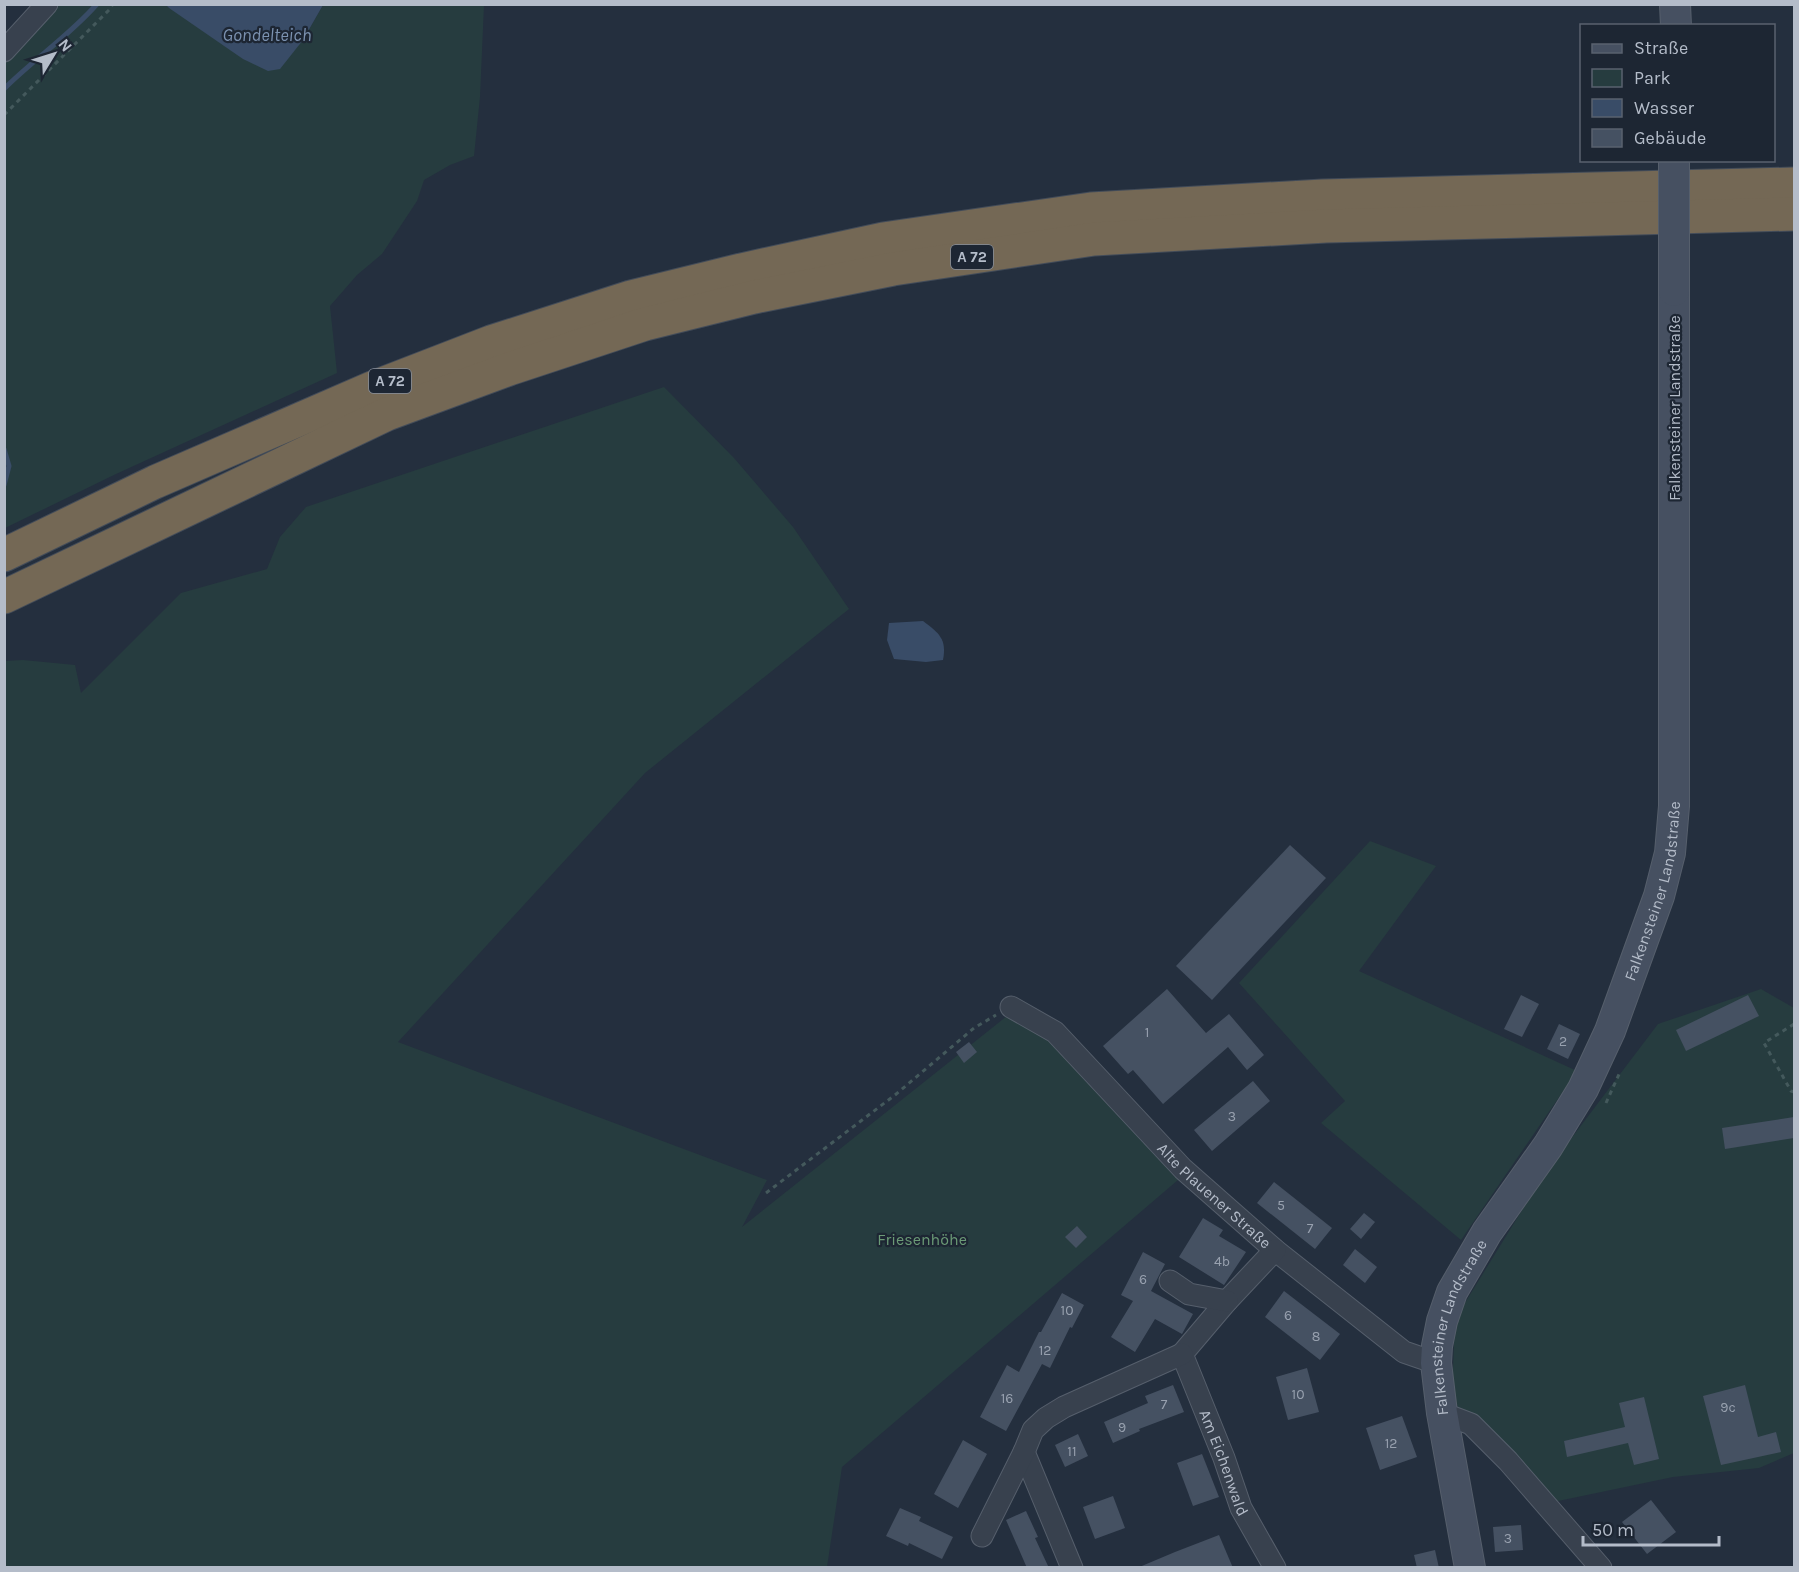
<svg xmlns="http://www.w3.org/2000/svg" width="1799" height="1572" font-family="Karla,sans-serif">
<rect width="100%" height="100%" fill="#242f3e"/>
<g fill="#263c3f">
<path d="M52,5H166L169,8L303,40L323,5H484L480,97L474,156L450,165L424,180L417,201L382,254L357,275L330,306L337,373L116,474L5,528L4,59Z"/>
<path d="M664,387L734,458L793,527L849,609L645,773L398,1042L767,1180L742,1227L1007,1016L1041,1033L1178,1180L842,1467L827,1567L5,1568V661L23,660L75,665L81,693L181,593L267,569L280,537L306,507Z"/>
<path d="M1370,841L1436,866L1359,971L1577,1071L1461,1240L1321,1123L1345,1101L1239,983Z"/>
<path d="M1761,989L1794,1008V1453L1759,1468L1673,1477L1539,1505L1468,1431L1452,1393L1455,1319L1545,1173L1658,1024Z"/>
</g>
<g fill="#394c67">
<path d="M166,5H323L303,40L280,69L268,71L243,59L169,8Z"/>
<path d="M923,621C939,633 947,639 943,660L926,662L894,659L887,640L889,623Z"/>
</g>
<g fill="none" stroke-linecap="round" stroke-linejoin="round">
<g stroke="#394c67" stroke-width="5">
<path d="M4,89C34,59 69,36 97,4"/>
<path d="M4,449L9,466L4,485"/>
</g>
</g>
<g fill="#455162">
<path d="M1290,845L1326,878L1212,1000L1176,966Z"/>
<path d="M1167,989L1206,1033L1229,1014L1264,1055L1247,1070L1228,1047L1163,1104L1133,1070L1128,1074L1103,1046Z"/>
<path d="M1521,995L1539,1004L1522,1037L1504,1029Z"/>
<path d="M1748,995L1759,1016L1686,1051L1676,1030Z"/>
<path d="M1559,1024L1580,1034L1568,1059L1547,1049Z"/>
<path d="M969,1042L977,1052L964,1063L956,1052Z"/>
<path d="M1253,1081L1270,1101L1212,1151L1194,1130Z"/>
<path d="M1794,1117V1138L1725,1149L1722,1128Z"/>
<path d="M1274,1182L1332,1228L1315,1249L1257,1203Z"/>
<path d="M1364,1213L1375,1222L1361,1239L1350,1229Z"/>
<path d="M1203,1218L1223,1230L1219,1236L1246,1252L1224,1285L1179,1257Z"/>
<path d="M1077,1226L1087,1237L1076,1248L1065,1237Z"/>
<path d="M1355,1249L1377,1267L1365,1283L1343,1265Z"/>
<path d="M1143,1252L1165,1264L1151,1291L1193,1314L1182,1334L1155,1319L1135,1352L1111,1337L1133,1301L1121,1295Z"/>
<path d="M1284,1291L1340,1334L1320,1360L1265,1317Z"/>
<path d="M1062,1293L1084,1305L1072,1328L1070,1327L1050,1368L1042,1364L1006,1431L980,1417L1007,1365L1019,1372L1039,1332H1041Z"/>
<path d="M1307,1368L1319,1412L1288,1420L1276,1377Z"/>
<path d="M1173,1385L1184,1412L1139,1429L1140,1431L1113,1443L1104,1422L1148,1403L1145,1396Z"/>
<path d="M1745,1385L1758,1437L1776,1432L1781,1452L1721,1465L1703,1396Z"/>
<path d="M1644,1397L1659,1459L1634,1465L1628,1443L1567,1457L1564,1441L1625,1427L1619,1403Z"/>
<path d="M1402,1416L1417,1457L1380,1470L1366,1428Z"/>
<path d="M1078,1434L1088,1456L1065,1467L1055,1445Z"/>
<path d="M963,1440L987,1454L958,1508L934,1494Z"/>
<path d="M1202,1454L1219,1497L1193,1506L1177,1463Z"/>
<path d="M1113,1496L1125,1528L1095,1539L1083,1507Z"/>
<path d="M1651,1500L1676,1532L1647,1554L1622,1522Z"/>
<path d="M900,1508L921,1517L919,1521L953,1537L942,1559L909,1543L908,1546L886,1536Z"/>
<path d="M1026,1511L1038,1537L1035,1538L1049,1568H1027L1006,1520Z"/>
<path d="M1521,1525L1523,1550L1495,1552L1493,1527Z"/>
<path d="M1219,1535L1233,1568H1137L1175,1552Z"/>
<path d="M1435,1550L1439,1568H1417L1414,1555Z"/>
</g>
<g fill="none" stroke-linecap="round" stroke-linejoin="round">
<g stroke="#565f6c" stroke-width="23">
<g id="street">
<path d="M4,51L47,4"/>
<path id="s1" d="M1011,1007L1055,1032L1183,1169L1275,1250L1404,1352L1436,1363"/>
<path id="s2" d="M1275,1250L1227,1301L1182,1354L1224,1458L1241,1508L1275,1568"/>
<path d="M1170,1281L1189,1294L1227,1301"/>
<path d="M1442,1413L1471,1424L1508,1461L1601,1568"/>
<path d="M1024,1452L1072,1568"/>
<path d="M982,1536L1024,1452L1033,1430L1046,1418L1064,1407L1182,1354"/>
</g>
</g>
<g stroke="#565f6c" stroke-width="32">
<g id="secondary">
<path d="M1675,4L1676,26"/>
<path id="s3" d="M1470,1568L1442,1413L1436,1363L1437,1346L1442,1321L1452,1292L1487,1232L1548,1146L1583,1089L1610,1031L1659,896L1670,853L1674,806V291"/>
</g>
</g>
<g stroke="#434c59" stroke-width="35">
<g id="highway">
<path d="M4,555L155,482L372,388L491,342L631,297L741,270L883,239L1091,209L1323,196L1794,184"/>
<path d="M4,597L387,414L509,369L645,324L754,297L893,269L1094,239L1326,226L1794,214"/>
</g>
</g>
<g stroke="#44595c" stroke-width="3" stroke-dasharray="4.5 4.5" stroke-linecap="butt">
<path d="M4,115L110,9L113,4"/>
<path d="M1794,1024L1764,1043L1791,1091L1794,1092"/>
<path d="M1606,1103L1620,1072"/>
<path d="M766,1193L895,1095L974,1028L996,1015"/>
</g>
<use href="#street" stroke="#38414e" stroke-width="21"/>
<use href="#secondary" stroke="#465061" stroke-width="30"/>
<use href="#highway" stroke="#746855" stroke-width="33"/>
<g stroke="#565f6c" stroke-width="32" stroke-linecap="butt">
<path id="secondary-bridge" d="M1674,160V291"/>
</g>
<use href="#secondary-bridge" stroke="#465061" stroke-width="30"/>
</g>
<g text-anchor="middle" dominant-baseline="central" stroke-width="4.5" stroke-linejoin="round" paint-order="stroke">
<g font-size="14" fill="#98a1af">
<text x="1147" y="1032">1</text>
<text x="1563" y="1041">2</text>
<text x="1232" y="1116">3</text>
<text x="1281" y="1205">5</text>
<text x="1310" y="1228">7</text>
<text x="1222" y="1261">4b</text>
<text x="1143" y="1279">6</text>
<text x="1067" y="1310">10</text>
<text x="1288" y="1315">6</text>
<text x="1316" y="1336">8</text>
<text x="1045" y="1350">12</text>
<text x="1298" y="1394">10</text>
<text x="1007" y="1398">16</text>
<text x="1164" y="1404">7</text>
<text x="1728" y="1407">9c</text>
<text x="1122" y="1427">9</text>
<text x="1391" y="1443">12</text>
<text x="1072" y="1451">11</text>
<text x="1508" y="1538">3</text>
</g>
<g fill="#1d2633" stroke="#878f9c" stroke-width="1.5">
<rect x="951" y="245" width="42" height="24" rx="4.5"/>
<rect x="369" y="369" width="42" height="24" rx="4.5"/>
</g>
<g font-size="15" font-weight="bold" fill="#b4bcc9">
<text x="972" y="257">A 72</text>
<text x="390" y="381">A 72</text>
</g>
<g font-size="16" fill="#b4bcc9" stroke="#1d2633">
<text transform="translate(1674 408) rotate(-90)">Falkensteiner Landstraße</text>
<text stroke="none"><textPath href="#s3" startOffset="734">Falkensteiner Landstraße</textPath></text>
<text stroke="none"><textPath href="#s1" startOffset="279">Alte Plauener Straße</textPath></text>
<text stroke="none"><textPath href="#s3" startOffset="248">Falkensteiner Landstraße</textPath></text>
<text stroke="none"><textPath href="#s2" startOffset="256">Am Eichenwald</textPath></text>
</g>
<g font-size="16" fill="#6b9a76" stroke="#1d2633">
<text x="922" y="1239">Friesenhöhe</text>
</g>
<g font-size="18" font-style="italic" fill="#7c92b1" stroke="#1d2633">
<text x="267" y="35">Gondelteich</text>
</g>
</g>
<rect width="1799" height="1572" fill="none" stroke="#b4bcc9" stroke-width="12"/>
<rect x="1580" y="24" width="195" height="138" fill="#1d2633" stroke="#59626f" stroke-width="1.5"/>
<rect x="1592" y="44" width="30" height="9" fill="#465061" stroke="#59626f" stroke-width="1.5"/>
<text x="1634" y="54" font-size="18" fill="#b4bcc9">Straße</text>
<rect x="1592" y="69" width="30" height="18" fill="#263c3f" stroke="#59626f" stroke-width="1.5"/>
<text x="1634" y="84" font-size="18" fill="#b4bcc9">Park</text>
<rect x="1592" y="99" width="30" height="18" fill="#394c67" stroke="#59626f" stroke-width="1.5"/>
<text x="1634" y="114" font-size="18" fill="#b4bcc9">Wasser</text>
<rect x="1592" y="129" width="30" height="18" fill="#455162" stroke="#59626f" stroke-width="1.5"/>
<text x="1634" y="144" font-size="18" fill="#b4bcc9">Gebäude</text>
<g transform="translate(54 54) rotate(52)" stroke="#1d2633" stroke-width="4.5" paint-order="stroke">
<path d="M0-4.5L10 22L0 15L-10 22Z" fill="#b4bcc9"/>
<text y="-9" font-size="16" font-weight="bold" text-anchor="middle" fill="#b4bcc9">N</text>
</g>
<path d="M1583 1536v9h136v-9" fill="none" stroke="#b4bcc9" stroke-width="3"/>
<text x="1592" y="1536" font-size="18" fill="#b4bcc9" stroke="#1d2633" stroke-width="4.5" paint-order="stroke">50 m</text>
</svg>
